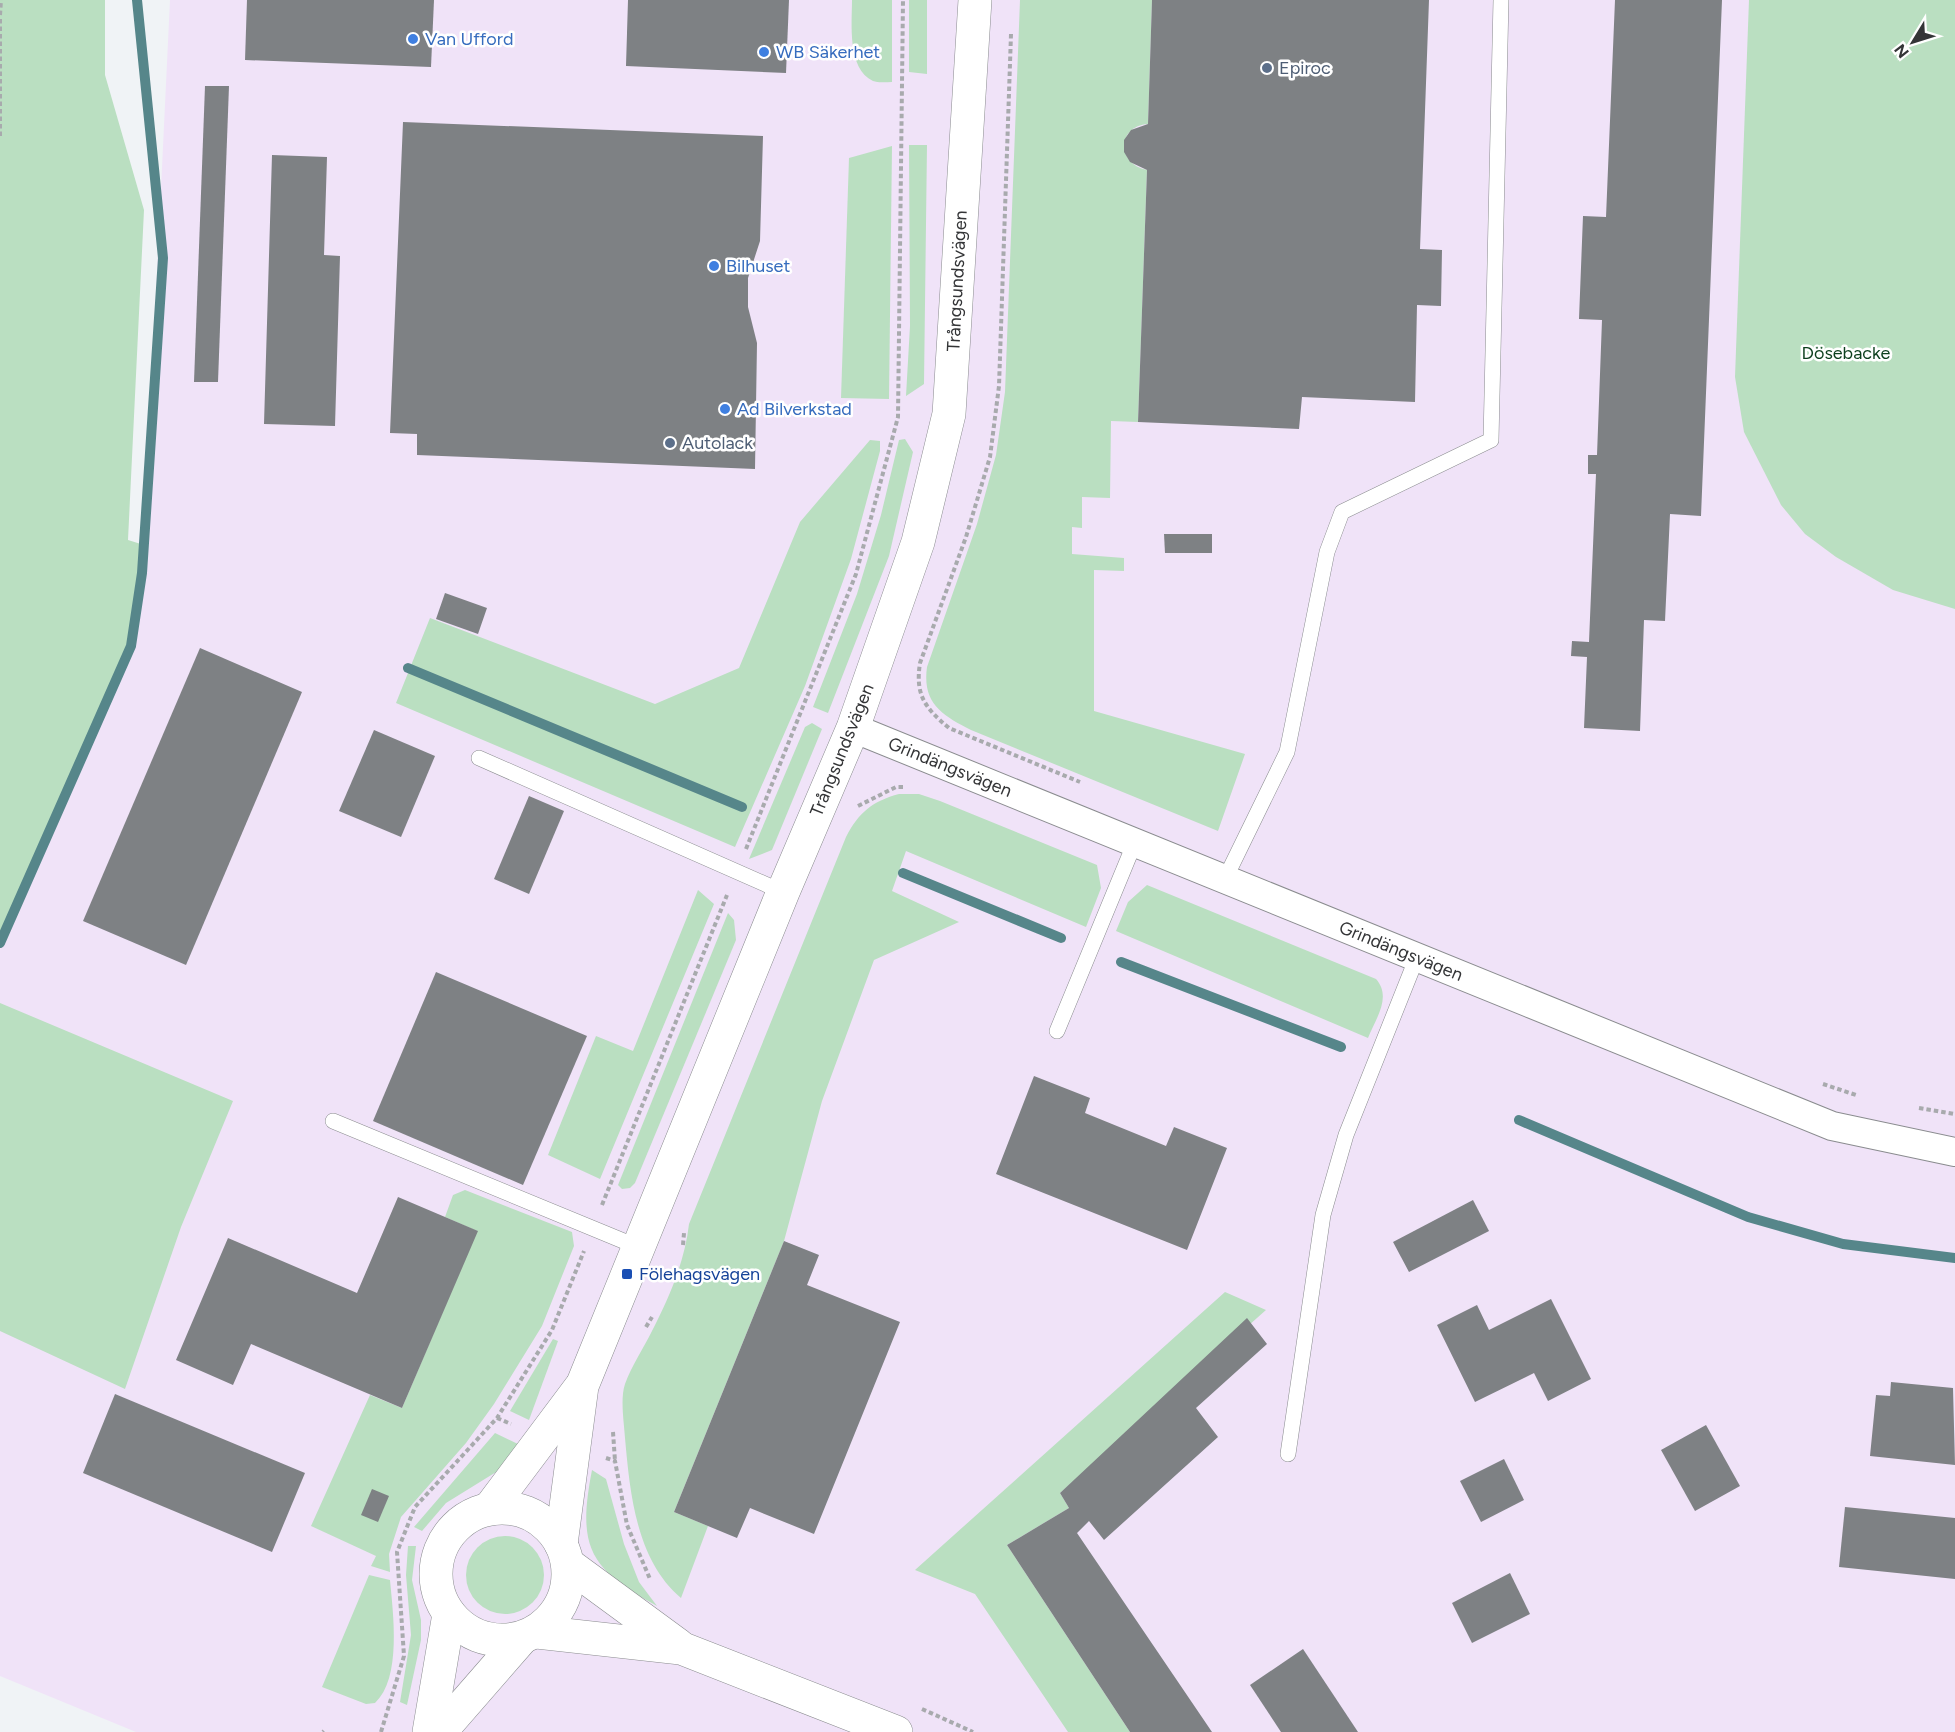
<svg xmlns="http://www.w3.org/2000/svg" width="1955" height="1732" font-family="Figtree,sans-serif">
<rect width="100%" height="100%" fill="#f0f3f6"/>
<path fill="#f0e3f8" d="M170,0H1955V1732H136L0,1676V943L131,646L144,545Z"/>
<g fill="#badfc1">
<path d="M0,0H105V75L144,210L128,540L144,545L131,646L0,943Z"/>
<path d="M852,0H892V82C886,82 878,83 873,81C847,69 852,23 852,0Z"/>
<path d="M909,0H927V74L909,72Z"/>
<path d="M1020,0H1152L1148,124C1117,126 1116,164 1147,170L1138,422L1111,421L1110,498L1082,497V528L1072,527V554L1124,558V571L1094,570V711L1245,754L1218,831L971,730C942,715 922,703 927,667L977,524L996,455L1005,392Z"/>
<path d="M1749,0H1955V609L1893,590L1836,557L1805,534L1781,505L1744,432L1735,377Z"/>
<path d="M909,145H927L924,384L906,396L910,326Z"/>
<path d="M892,146L889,399L841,398L849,158Z"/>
<path d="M905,439L913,452L889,556L828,713L813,707L857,594L881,515L899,440Z"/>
<path d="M870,440L880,441V451L851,559L805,686L735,847L396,703L430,618L655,704L739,668L800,522Z"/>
<path d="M812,723L822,729L772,850L749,859L805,727Z"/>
<path d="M899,794H919L940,801L1097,865L1101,888L1086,927L906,851L892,891L959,922L874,960L822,1101L784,1241L674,1512L708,1526L681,1598C636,1560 630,1493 625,1438C624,1422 620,1399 625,1384C632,1365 643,1349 652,1331C669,1298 685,1261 689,1224L846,837C859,812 873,801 899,794Z"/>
<path d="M1147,885L1376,979C1392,997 1376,1018 1368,1038L1116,931L1128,902Z"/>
<path d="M698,890L714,904L600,1179L548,1155L596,1036L633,1051Z"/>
<path d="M728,913L734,920L736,940L635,1183L630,1188L622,1189L618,1185Z"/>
<path d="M0,1003L233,1101L181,1227L125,1389L0,1331Z"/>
<path d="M465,1190L572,1232L574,1246L542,1326L494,1404L466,1443L401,1517L389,1554L390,1572L371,1566L376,1556L311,1526L370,1395L402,1408L477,1231L445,1217L453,1195Z"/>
<path d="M1225,1292L1266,1310L1060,1493L1069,1508L1007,1545L1130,1732H1068L975,1594L915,1570Z"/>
<path d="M553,1339L558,1341L529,1420L510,1411Z"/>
<path d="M495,1433L518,1444L501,1469L446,1503L422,1531L414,1527Z"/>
<path d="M592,1470L606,1479L624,1544L639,1582L657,1606C589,1569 577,1547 592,1470Z"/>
<circle cx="505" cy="1575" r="39"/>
<path d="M408,1546H416L412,1580L421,1620V1640L407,1705L400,1702L411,1635L406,1575Z"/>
<path d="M369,1575L390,1580C393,1613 402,1678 375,1703L366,1704L322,1687Z"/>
</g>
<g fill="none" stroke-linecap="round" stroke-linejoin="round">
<g stroke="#56868a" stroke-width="10">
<path d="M408,668L742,807"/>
<path d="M903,873L1061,938"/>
<path d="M0,943L131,646L142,573L163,258L137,0"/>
<path d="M1121,962L1341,1047"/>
<path d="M1519,1120L1748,1217L1843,1244L1955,1258"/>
</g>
</g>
<g fill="#7e8184">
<path d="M247,0H434L431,67L245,60Z"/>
<path d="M628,0H789L786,73L626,66Z"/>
<path d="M1152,0H1429L1420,249L1442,250L1441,306L1417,305L1415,402L1302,397L1299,429L1138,422L1147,170L1130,162L1124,152V140L1131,130L1148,124Z"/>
<path d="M1615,0H1722L1701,516L1670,514L1665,621L1644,620L1640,731L1584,728L1587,657L1571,656L1572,641L1589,642L1596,474H1588V455H1597L1602,320L1579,319L1583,216L1606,217Z"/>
<path d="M205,86H229L218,382H194Z"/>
<path d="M403,122L763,136L760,241L748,278V307L757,343L755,469L417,455V434L390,433Z"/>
<path d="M272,155L327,157L324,255L340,256L335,426L264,424Z"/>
<path d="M1164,534H1212V553H1165Z"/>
<path d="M445,593L487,608L478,634L436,619Z"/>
<path d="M200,648L302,692L186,965L83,921Z"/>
<path d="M374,730L435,756L401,837L339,811Z"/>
<path d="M529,796L564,811L529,894L494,879Z"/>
<path d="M436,972L587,1036L523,1185L373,1121Z"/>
<path d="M1034,1076L1090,1098L1085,1113L1166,1146L1174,1127L1227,1148L1187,1250L996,1174Z"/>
<path d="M398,1197L478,1231L402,1408L251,1344L233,1385L176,1360L228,1238L357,1293Z"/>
<path d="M1473,1200L1489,1231L1409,1272L1393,1242Z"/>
<path d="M784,1241L819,1255L807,1285L900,1322L814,1534L750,1508L737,1538L674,1512Z"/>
<path d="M1551,1299L1591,1379L1548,1401L1534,1373L1475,1402L1437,1325L1477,1305L1489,1330Z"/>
<path d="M1247,1318L1267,1344L1196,1408L1218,1437L1104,1540L1089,1521L1077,1533L1212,1732H1130L1007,1545L1069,1508L1060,1493Z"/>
<path d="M1891,1382L1953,1388L1955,1465L1870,1456L1876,1395L1890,1396Z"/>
<path d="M115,1394L305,1473L272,1552L83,1473Z"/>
<path d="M1706,1425L1740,1486L1695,1511L1661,1450Z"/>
<path d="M1504,1459L1524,1500L1481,1522L1460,1481Z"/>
<path d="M372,1489L389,1496L378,1522L361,1515Z"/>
<path d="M1845,1507L1955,1518V1579L1839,1567Z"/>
<path d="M1510,1573L1530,1614L1472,1643L1452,1603Z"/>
<path d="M1303,1649L1358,1732H1281L1250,1685Z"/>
</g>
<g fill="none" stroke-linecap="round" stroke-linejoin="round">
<g stroke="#8a8c8f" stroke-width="16">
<g id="service">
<path d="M479,758L783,892"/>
<path d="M1225,879L1287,752L1327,552L1342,512L1491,440L1501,0"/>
<path d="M1057,1031L1135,842"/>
<path d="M333,1121L638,1247"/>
<path d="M1288,1454L1323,1215L1346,1135L1417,957"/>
</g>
</g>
<g stroke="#8a8c8f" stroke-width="30">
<path id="minor" d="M853,728L1832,1126L1955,1152"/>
</g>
<g stroke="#8a8c8f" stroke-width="34">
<g id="tertiary">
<path d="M569,1565L678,1645"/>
<path d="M537,1632L681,1648L896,1732"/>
</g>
</g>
<g stroke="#8a8c8f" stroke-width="34">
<g id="secondary">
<circle cx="502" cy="1574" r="66"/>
<path d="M490,1508L580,1388"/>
<path d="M561,1544L582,1386L783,892L853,728L918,542L949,414L975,0"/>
<path d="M429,1732L449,1614"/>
<path d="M440,1732L521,1639"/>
</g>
</g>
<g stroke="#a8aaad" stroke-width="4" stroke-dasharray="4.5 3" stroke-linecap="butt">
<path d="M0,15L1,0"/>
<path d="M0,19V137"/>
<path d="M1011,34L999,386L990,457L966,537L920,663C915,695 925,708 949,728L1080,782"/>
<path d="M858,806L896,787H906"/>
<path d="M746,849L856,574L898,417L903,0"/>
<path d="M1823,1084L1856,1095"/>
<path d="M1919,1108L1955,1114"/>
<path d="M602,1205L727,895"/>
<path d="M683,1245L684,1233"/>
<path d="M646,1327L652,1317"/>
<path d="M497,1418L511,1424"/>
<path d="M613,1432L615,1461"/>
<path d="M606,1458L615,1461L627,1525L650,1579"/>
<path d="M922,1709L973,1732"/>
<path d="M323,1732L324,1731"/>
<path d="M381,1732L404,1656L397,1552L415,1507L497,1418L552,1330L584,1251"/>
</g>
<use href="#service" stroke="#fff" stroke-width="15"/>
<use href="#minor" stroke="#fff" stroke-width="28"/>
<use href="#tertiary" stroke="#fff" stroke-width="33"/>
<use href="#secondary" stroke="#fff" stroke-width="33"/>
</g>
<g fill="#3f7fe0" stroke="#fff" stroke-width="2">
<circle cx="413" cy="39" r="6"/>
<circle cx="764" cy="52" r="6"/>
<circle cx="714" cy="266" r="6"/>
<circle cx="725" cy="409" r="6"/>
</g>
<g fill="#5c6f8a" stroke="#fff" stroke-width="2">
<circle cx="1267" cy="68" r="6"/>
<circle cx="670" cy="443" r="6"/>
</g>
<rect fill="#1a4fb4" stroke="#fff" stroke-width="2" x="621" y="1268" width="12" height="12" rx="3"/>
<g text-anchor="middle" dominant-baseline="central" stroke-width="5" stroke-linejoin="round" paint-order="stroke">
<g font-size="18" fill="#366cbe" stroke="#fff" text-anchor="start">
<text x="425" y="39">Van Ufford</text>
<text x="776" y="52">WB Säkerhet</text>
<text x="726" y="266">Bilhuset</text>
<text x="737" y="409">Ad Bilverkstad</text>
</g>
<g font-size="18" fill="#4e5e75" stroke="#fff" text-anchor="start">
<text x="1279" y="68">Epiroc</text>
<text x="682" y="443">Autolack</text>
</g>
<g font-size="18" fill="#343537" stroke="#fff">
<text transform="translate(957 281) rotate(-87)">Trångsundsvägen</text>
<text transform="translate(842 750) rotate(-68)">Trångsundsvägen</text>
<text transform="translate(950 767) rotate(22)">Grindängsvägen</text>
<text transform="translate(1401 951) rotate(22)">Grindängsvägen</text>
</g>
<g font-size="18" fill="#0c3f1d" stroke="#fff">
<text x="1846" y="353">Dösebacke</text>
</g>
<g font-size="18" fill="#164399" stroke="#fff" text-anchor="start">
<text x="639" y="1274">Fölehagsvägen</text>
</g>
</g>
<g transform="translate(1913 42) rotate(232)" stroke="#ffffff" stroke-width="4.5" paint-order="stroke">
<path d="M0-4.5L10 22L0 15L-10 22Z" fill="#343537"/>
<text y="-9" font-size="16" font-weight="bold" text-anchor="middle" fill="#343537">N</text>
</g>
</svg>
